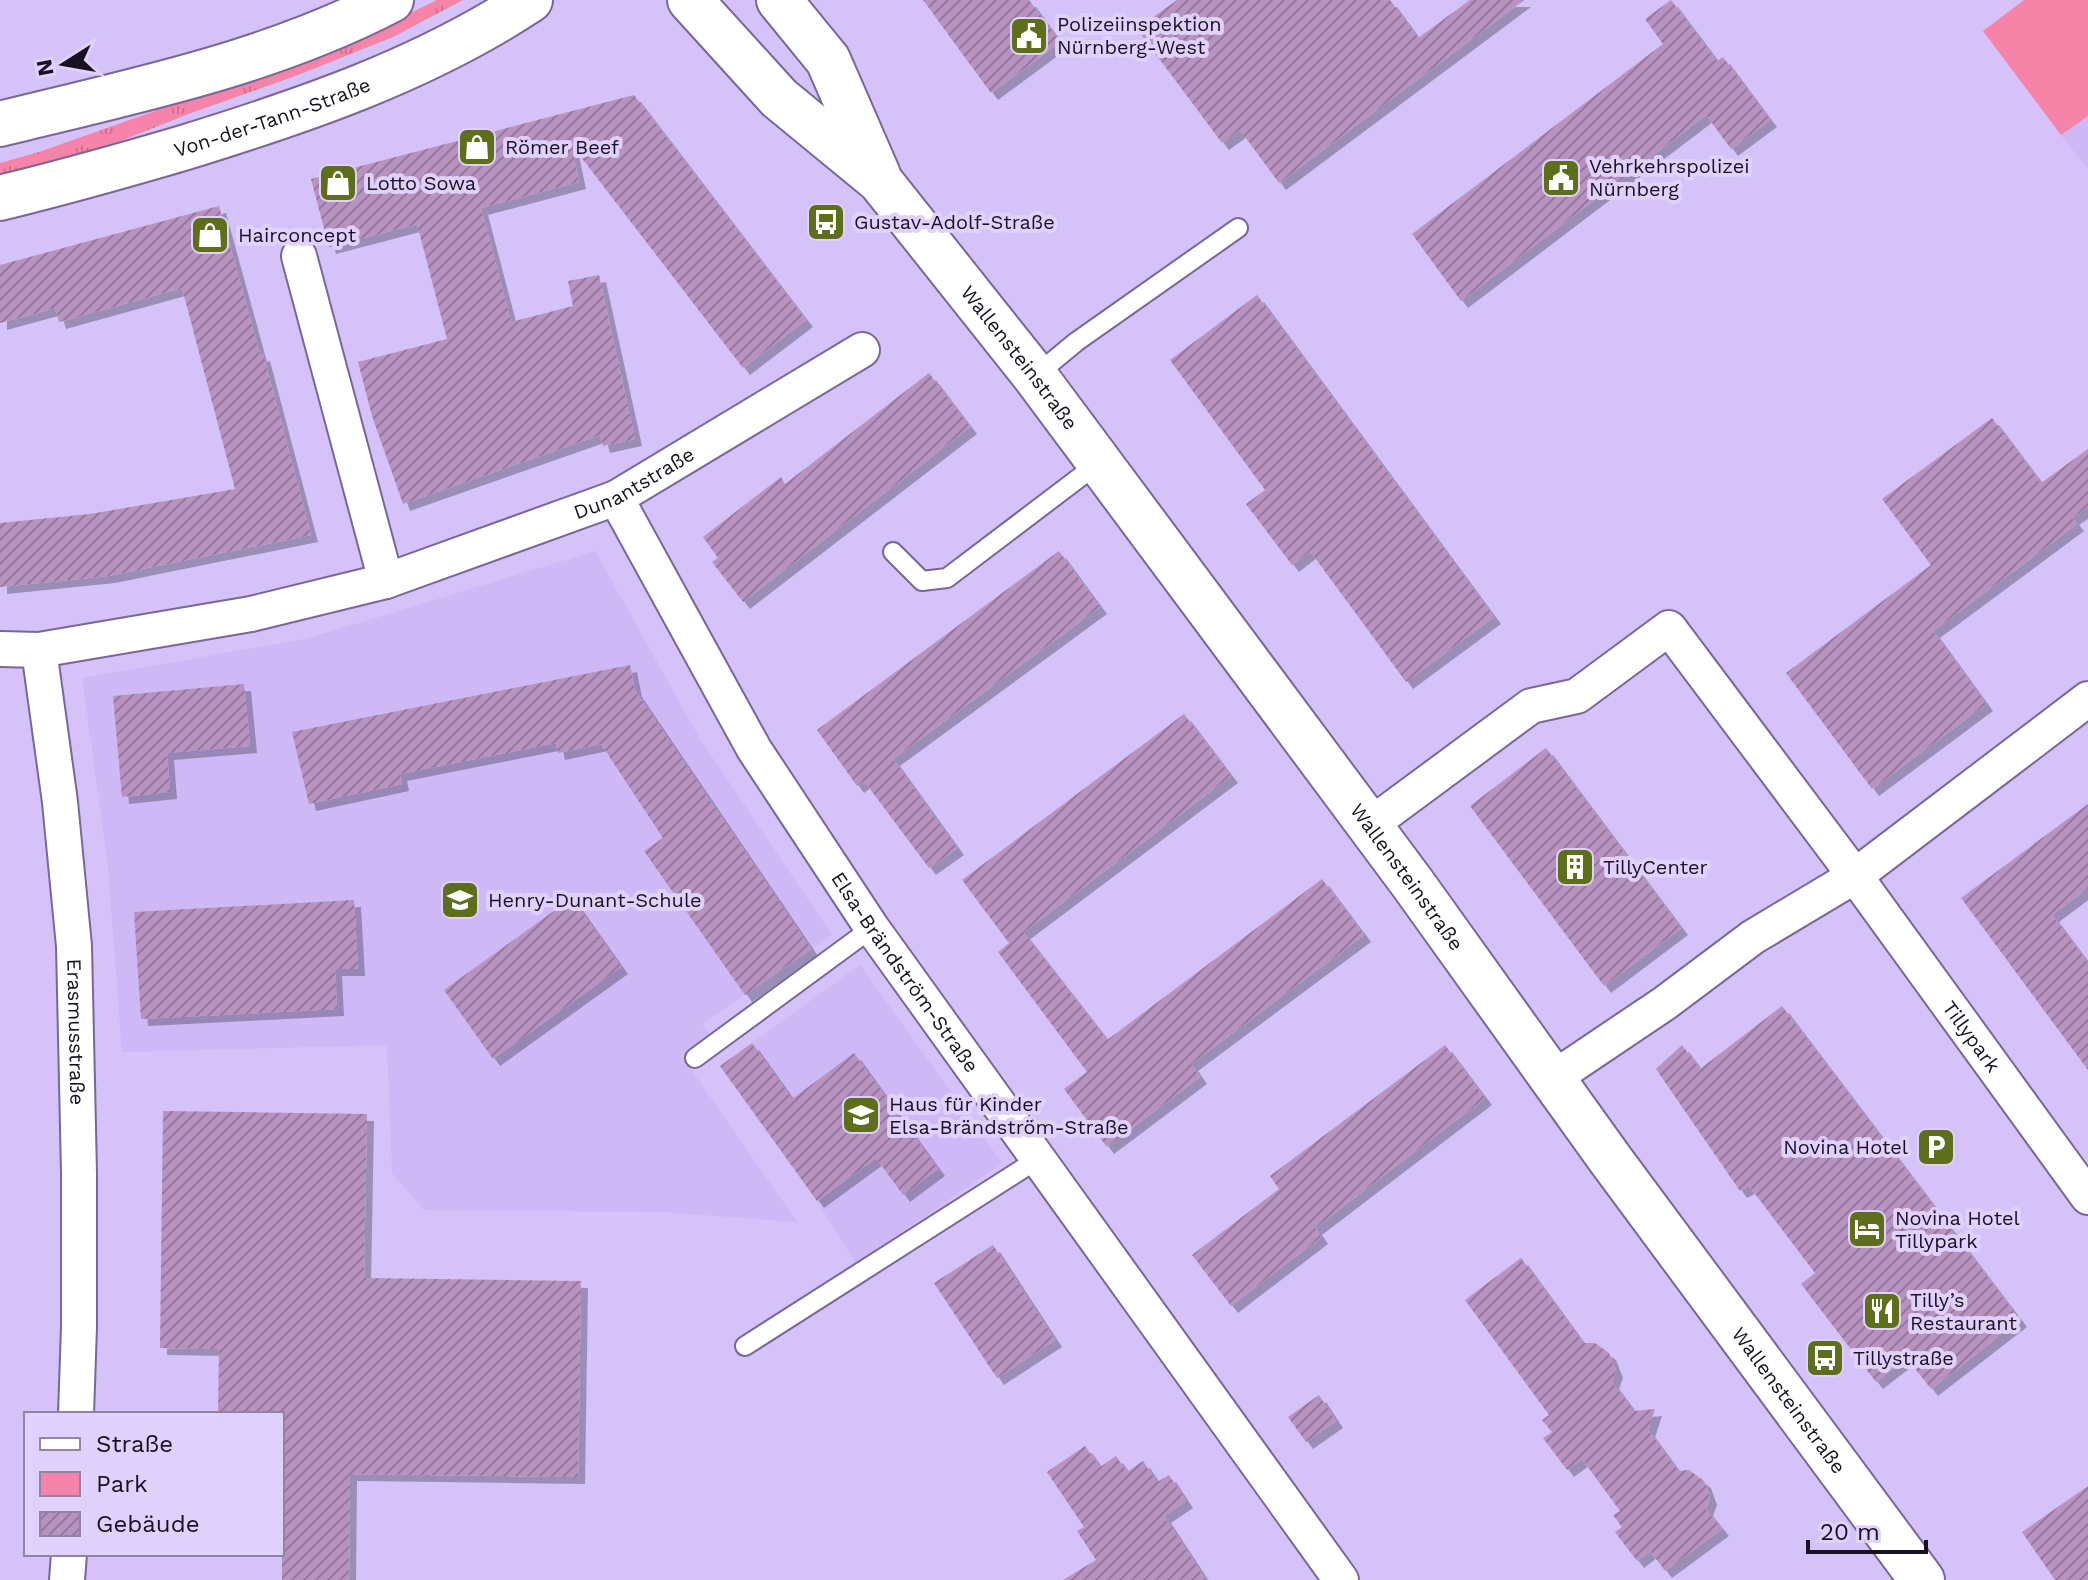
<svg xmlns="http://www.w3.org/2000/svg" width="2088" height="1580" font-family="'Work Sans',sans-serif">
<defs>
<pattern id="grass-tufts" width="24" height="20" patternUnits="userSpaceOnUse" patternTransform="scale(2)"><rect width="24" height="20" fill="#f683a8"/><path d="M3 7l-1-3M5 7V3M7 7l1-3M15 17l-1-3M17 17v-4M19 17l1-3" fill="none" stroke="#d27090"/></pattern>
<pattern id="building-hatch" width="6" height="6" patternUnits="userSpaceOnUse" patternTransform="scale(2)"><rect width="6" height="6" fill="#b993c0"/><path d="M-1 1l2-2M0 6l6-6M5 7l2-2" fill="none" stroke="#95779c"/></pattern>
<filter id="shadow"><feDropShadow dx="7" dy="7" stdDeviation="0" flood-color="#0004"/></filter>
</defs>
<rect width="100%" height="100%" fill="#d4c2f8"/>
<g fill="#ceb8f5">
<path d="M2088,116V169L2061,135Z"/>
<path d="M595,551L700,739L832,935L702,1024L709,1035L681,1055L797,1222L663,1212L424,1210L392,1173L387,1045L122,1052L108,866L82,678L306,639Z"/>
<path d="M860,965L1002,1163L856,1264L817,1201L720,1066Z"/>
</g>
<path fill="url(#grass-tufts)" d="M437,0H463L393,37L298,75L191,113L85,155L0,177V163L39,152L350,42Z"/>
<path fill="#f683a8" d="M2024,0H2088V116L2061,135L1983,31Z"/>
<g fill="url(#building-hatch)" filter="url(#shadow)">
<path d="M923,0H1029L1060,42L991,93Z"/>
<path d="M1177,0H1390L1418,38L1470,0H1524L1279,183L1240,130L1222,143L1137,29Z"/>
<path d="M1671,0L1717,61L1723,57L1770,120L1731,149L1706,115L1461,301L1412,234L1663,44L1645,19Z"/>
<path d="M634,95L806,320L743,368L571,144L579,182L481,208L511,322L573,306L568,281L599,275L635,439L603,446L600,435L403,504L372,416L358,362L447,339L417,224L329,247L311,179Z"/>
<path d="M219,206L260,355L263,354L311,535L108,576L0,587V523L90,514L235,489L182,288L59,322L55,308L0,323V265Z"/>
<path d="M1257,295L1494,617L1406,682L1310,551L1292,565L1246,504L1265,490L1170,360Z"/>
<path d="M929,373L970,427L743,602L712,562L718,558L703,537L781,477L785,484Z"/>
<path d="M1992,418L2041,483L2088,449V507L2072,518L2077,524L1933,631L1986,704L1872,789L1786,673L1931,565L1882,499Z"/>
<path d="M1059,551L1100,607L893,759L957,848L929,868L864,781L857,786L817,730Z"/>
<path d="M630,665L635,690L811,949L745,995L644,851L663,838L601,744L558,753L556,743L400,774L402,784L309,804L292,732Z"/>
<path d="M244,684L250,746L167,753L170,792L122,797L113,696Z"/>
<path d="M1184,714L1231,776L1009,943L962,880Z"/>
<path d="M1546,748L1681,928L1604,986L1470,806Z"/>
<path d="M2088,804V888L2052,915L2088,963V1070L1961,898Z"/>
<path d="M1322,879L1364,935L1191,1064L1200,1077L1107,1147L1064,1089L1087,1072L998,952L1023,932L1107,1040Z"/>
<path d="M572,898L621,967L493,1059L444,990Z"/>
<path d="M354,900L358,969H335L337,1009L141,1019L134,912Z"/>
<path d="M1782,1006L2020,1320L1931,1389L1907,1358L1876,1382L1801,1284L1815,1273L1749,1186L1740,1191L1656,1069L1682,1045L1700,1069Z"/>
<path d="M752,1043L792,1099L854,1053L938,1169L903,1195L876,1158L817,1201L720,1066Z"/>
<path d="M1445,1045L1485,1098L1315,1228L1321,1237L1231,1306L1192,1255L1279,1189L1270,1176Z"/>
<path d="M163,1111L367,1114L364,1278L581,1281L578,1477L350,1474L349,1580H282V1414H218L219,1349L160,1348Z"/>
<path d="M993,1245L1055,1340L997,1378L934,1283Z"/>
<path d="M1521,1258L1583,1343H1595L1609,1353L1616,1371L1612,1382L1634,1411L1655,1409L1648,1430L1678,1471L1689,1470L1704,1481L1710,1498L1706,1509L1722,1529L1665,1571L1650,1551L1637,1561L1615,1532L1622,1527L1613,1515L1620,1511L1582,1459L1567,1470L1543,1438L1552,1432L1542,1420L1549,1415L1465,1300Z"/>
<path d="M1319,1395L1336,1421L1306,1442L1288,1417Z"/>
<path d="M1085,1446L1100,1467L1116,1456L1127,1472L1143,1461L1157,1482L1169,1475L1186,1501L1164,1516L1206,1580H1063L1096,1560L1077,1531L1084,1527L1047,1472Z"/>
<path d="M2088,1486V1580H2055L2022,1532Z"/>
</g>
<g fill="none" stroke-linecap="round" stroke-linejoin="round">
<g stroke="#796798" stroke-width="22">
<g id="lane">
<path d="M1035,376L1076,342L1238,228"/>
<path d="M893,552L922,581L947,578L1100,462"/>
<path d="M695,1058L872,928"/>
<path d="M745,1346L1038,1159"/>
</g>
</g>
<g stroke="#796798" stroke-width="38">
<g id="street">
<path d="M299,256L386,581"/>
<path id="s1" d="M616,498L754,749L872,928L1341,1580"/>
<path id="s2" d="M0,649L39,650L251,614L386,581L616,498L862,350"/>
<path id="s3" d="M39,650L60,802L74,946L79,1173V1327L76,1414"/>
<path id="s4" d="M1370,825L1531,706L1577,696L1669,628L1855,876L2088,1197"/>
<path d="M1552,1079L1665,1003L1753,937L1855,876L2088,699"/>
<path d="M67,1580L69,1554"/>
</g>
</g>
<g stroke="#796798" stroke-width="48">
<g id="secondary">
<path id="s5" d="M690,0L779,98L880,181L1035,376L1413,884L1610,1159L1922,1580"/>
<path d="M779,0L828,60L878,175"/>
</g>
</g>
<g stroke="#796798" stroke-width="48">
<g id="primary">
<path d="M0,124C133,91 268,64 391,0"/>
<path id="s6" d="M0,198C61,183 122,166 183,148C303,111 424,70 530,0"/>
</g>
</g>
<use href="#lane" stroke="#fff" stroke-width="18"/>
<use href="#street" stroke="#fff" stroke-width="34"/>
<use href="#secondary" stroke="#fff" stroke-width="44"/>
<use href="#primary" stroke="#fff" stroke-width="44"/>
</g>
<defs>
<g id="civic-square" transform="scale(2)"><rect x="-9" y="-9" width="18" height="18" rx="4" fill="#5e6f1c" stroke="#e0d1fc"/><path d="M-.6-6.5H3V-4.5H.6V-3L4-1V1h2V6H-6V1h2V-1L-.6-3ZM-1.2 2.5V6h2.4V2.5Z" fill="#fff"/></g>
<g id="shop-square" transform="scale(2)"><rect x="-9" y="-9" width="18" height="18" rx="4" fill="#5e6f1c" stroke="#e0d1fc"/><path d="M-5-2.5h2.3a2.7 3.5 0 0 1 5.4 0H5L5.5 6h-11ZM-1.5-2.5h3a1.5 2.3 0 0 0-3 0Z" fill="#fff"/></g>
<g id="bus-square" transform="scale(2)"><rect x="-9" y="-9" width="18" height="18" rx="4" fill="#5e6f1c" stroke="#e0d1fc"/><path d="M-5-6H5V4H4V6H2V4H-2V6H-4V4H-5ZM-3.5-4V0h7V-4ZM-3.5 1.2v1.5H-2V1.2ZM2 1.2v1.5H3.5V1.2Z" fill="#fff"/></g>
<g id="building-square" transform="scale(2)"><rect x="-9" y="-9" width="18" height="18" rx="4" fill="#5e6f1c" stroke="#e0d1fc"/><path d="M-4-6H4V6H1V3H-1V6H-4ZM-2.5-4.3h1.7v1.8h-1.7ZM.8-4.3h1.7v1.8H.8ZM-2.5-1h1.7V.8h-1.7ZM.8-1h1.7V.8H.8Z" fill="#fff"/></g>
<g id="school-square" transform="scale(2)"><rect x="-9" y="-9" width="18" height="18" rx="4" fill="#5e6f1c" stroke="#e0d1fc"/><path d="M0-5L7-2L0 1L-7-2ZM-4 1L0 2.5L4 1V4Q0 6-4 4Z" fill="#fff"/></g>
<g id="parking-square" transform="scale(2)"><rect x="-9" y="-9" width="18" height="18" rx="4" fill="#5e6f1c" stroke="#e0d1fc"/><path d="M-3.5-5.5H1a3.5 3.5 0 0 1 0 7H-1V5.5H-3.5ZM-1-3.4V-.6H.8a1.4 1.4 0 0 0 0-2.8Z" fill="#fff"/></g>
<g id="hotel-square" transform="scale(2)"><rect x="-9" y="-9" width="18" height="18" rx="4" fill="#5e6f1c" stroke="#e0d1fc"/><path d="M-6-4.5h1.5V1H6V5H4.5V3h-9V5H-6ZM-4 0a1.8 1.8 0 1 1 3.6 0ZM.5 0V-2.5h3Q6-2.5 6 0Z" fill="#fff"/></g>
<g id="restaurant-square" transform="scale(2)"><rect x="-9" y="-9" width="18" height="18" rx="4" fill="#5e6f1c" stroke="#e0d1fc"/><path d="M-5-6h1v4h1v-4h1v4h1v-4h1v5L-1.5 .5V6h-2V.5L-5-1ZM5-6V6H3V1.5H1.5Q1.5-4 5-6Z" fill="#fff"/></g>
</defs>
<g fill-rule="evenodd">
<use href="#civic-square" x="1029" y="36"/>
<use href="#shop-square" x="477" y="147"/>
<use href="#civic-square" x="1561" y="178"/>
<use href="#shop-square" x="338" y="183"/>
<use href="#bus-square" x="826" y="222"/>
<use href="#shop-square" x="210" y="235"/>
<use href="#building-square" x="1575" y="867"/>
<use href="#school-square" x="460" y="900"/>
<use href="#school-square" x="861" y="1115"/>
<use href="#parking-square" x="1936" y="1147"/>
<use href="#hotel-square" x="1867" y="1229"/>
<use href="#restaurant-square" x="1882" y="1311"/>
<use href="#bus-square" x="1825" y="1358"/>
</g>
<g text-anchor="middle" dominant-baseline="central" stroke-width="8" stroke-linejoin="round" paint-order="stroke">
<g font-size="20" fill="#181124" stroke="#e0d1fc" text-anchor="start">
<text x="1057" y="24">Polizeiinspektion<tspan x="1057" dy="23">Nürnberg-West</tspan></text>
<text x="505" y="147">Römer Beef</text>
<text x="1589" y="166">Vehrkehrspolizei<tspan x="1589" dy="23">Nürnberg</tspan></text>
<text x="366" y="183">Lotto Sowa</text>
<text x="854" y="222">Gustav-Adolf-Straße</text>
<text x="238" y="235">Hairconcept</text>
<text x="1603" y="867">TillyCenter</text>
<text x="488" y="900">Henry-Dunant-Schule</text>
<text x="889" y="1104">Haus für Kinder<tspan x="889" dy="23">Elsa-Brändström-Straße</tspan></text>
<text x="1908" y="1147" text-anchor="end">Novina Hotel</text>
<text x="1895" y="1218">Novina Hotel<tspan x="1895" dy="23">Tillypark</tspan></text>
<text x="1910" y="1300">Tilly’s<tspan x="1910" dy="23">Restaurant</tspan></text>
<text x="1853" y="1358">Tillystraße</text>
</g>
<g font-size="20" fill="#181124" stroke="#e0d1fc">
<text stroke="none"><textPath href="#s6" startOffset="284">Von-der-Tann-Straße</textPath></text>
<text stroke="none"><textPath href="#s5" startOffset="488">Wallensteinstraße</textPath></text>
<text stroke="none"><textPath href="#s2" startOffset="660">Dunantstraße</textPath></text>
<text stroke="none"><textPath href="#s5" startOffset="1136">Wallensteinstraße</textPath></text>
<text stroke="none"><textPath href="#s1" startOffset="556">Elsa-Brändström-Straße</textPath></text>
<text stroke="none"><textPath href="#s3" startOffset="384">Erasmusstraße</textPath></text>
<text stroke="none"><textPath href="#s4" startOffset="870">Tillypark</textPath></text>
<text stroke="none"><textPath href="#s5" startOffset="1784">Wallensteinstraße</textPath></text>
</g>
</g>
<rect x="24" y="1412" width="260" height="144" fill="#e0d1fc" stroke="#9084a6" stroke-width="2"/>
<rect x="40" y="1438" width="40" height="12" fill="#ffffff" stroke="#9084a6" stroke-width="2"/>
<text x="96" y="1452" font-size="24" fill="#181124">Straße</text>
<rect x="40" y="1472" width="40" height="24" fill="#f683a8" stroke="#9084a6" stroke-width="2"/>
<text x="96" y="1492" font-size="24" fill="#181124">Park</text>
<rect x="40" y="1512" width="40" height="24" fill="url(#building-hatch)" stroke="#9084a6" stroke-width="2"/>
<text x="96" y="1532" font-size="24" fill="#181124">Gebäude</text>
<g transform="translate(64 64) rotate(259)" stroke="#e0d1fc" stroke-width="6" paint-order="stroke">
<path d="M0-6L14 30L0 20L-14 30Z" fill="#181124"/>
<text y="-12" font-size="22" font-weight="bold" text-anchor="middle" fill="#181124">N</text>
</g>
<path d="M1808 1540v12h118v-12" fill="none" stroke="#181124" stroke-width="4"/>
<text x="1820" y="1540" font-size="24" fill="#181124" stroke="#e0d1fc" stroke-width="6" paint-order="stroke">20 m</text>
</svg>
